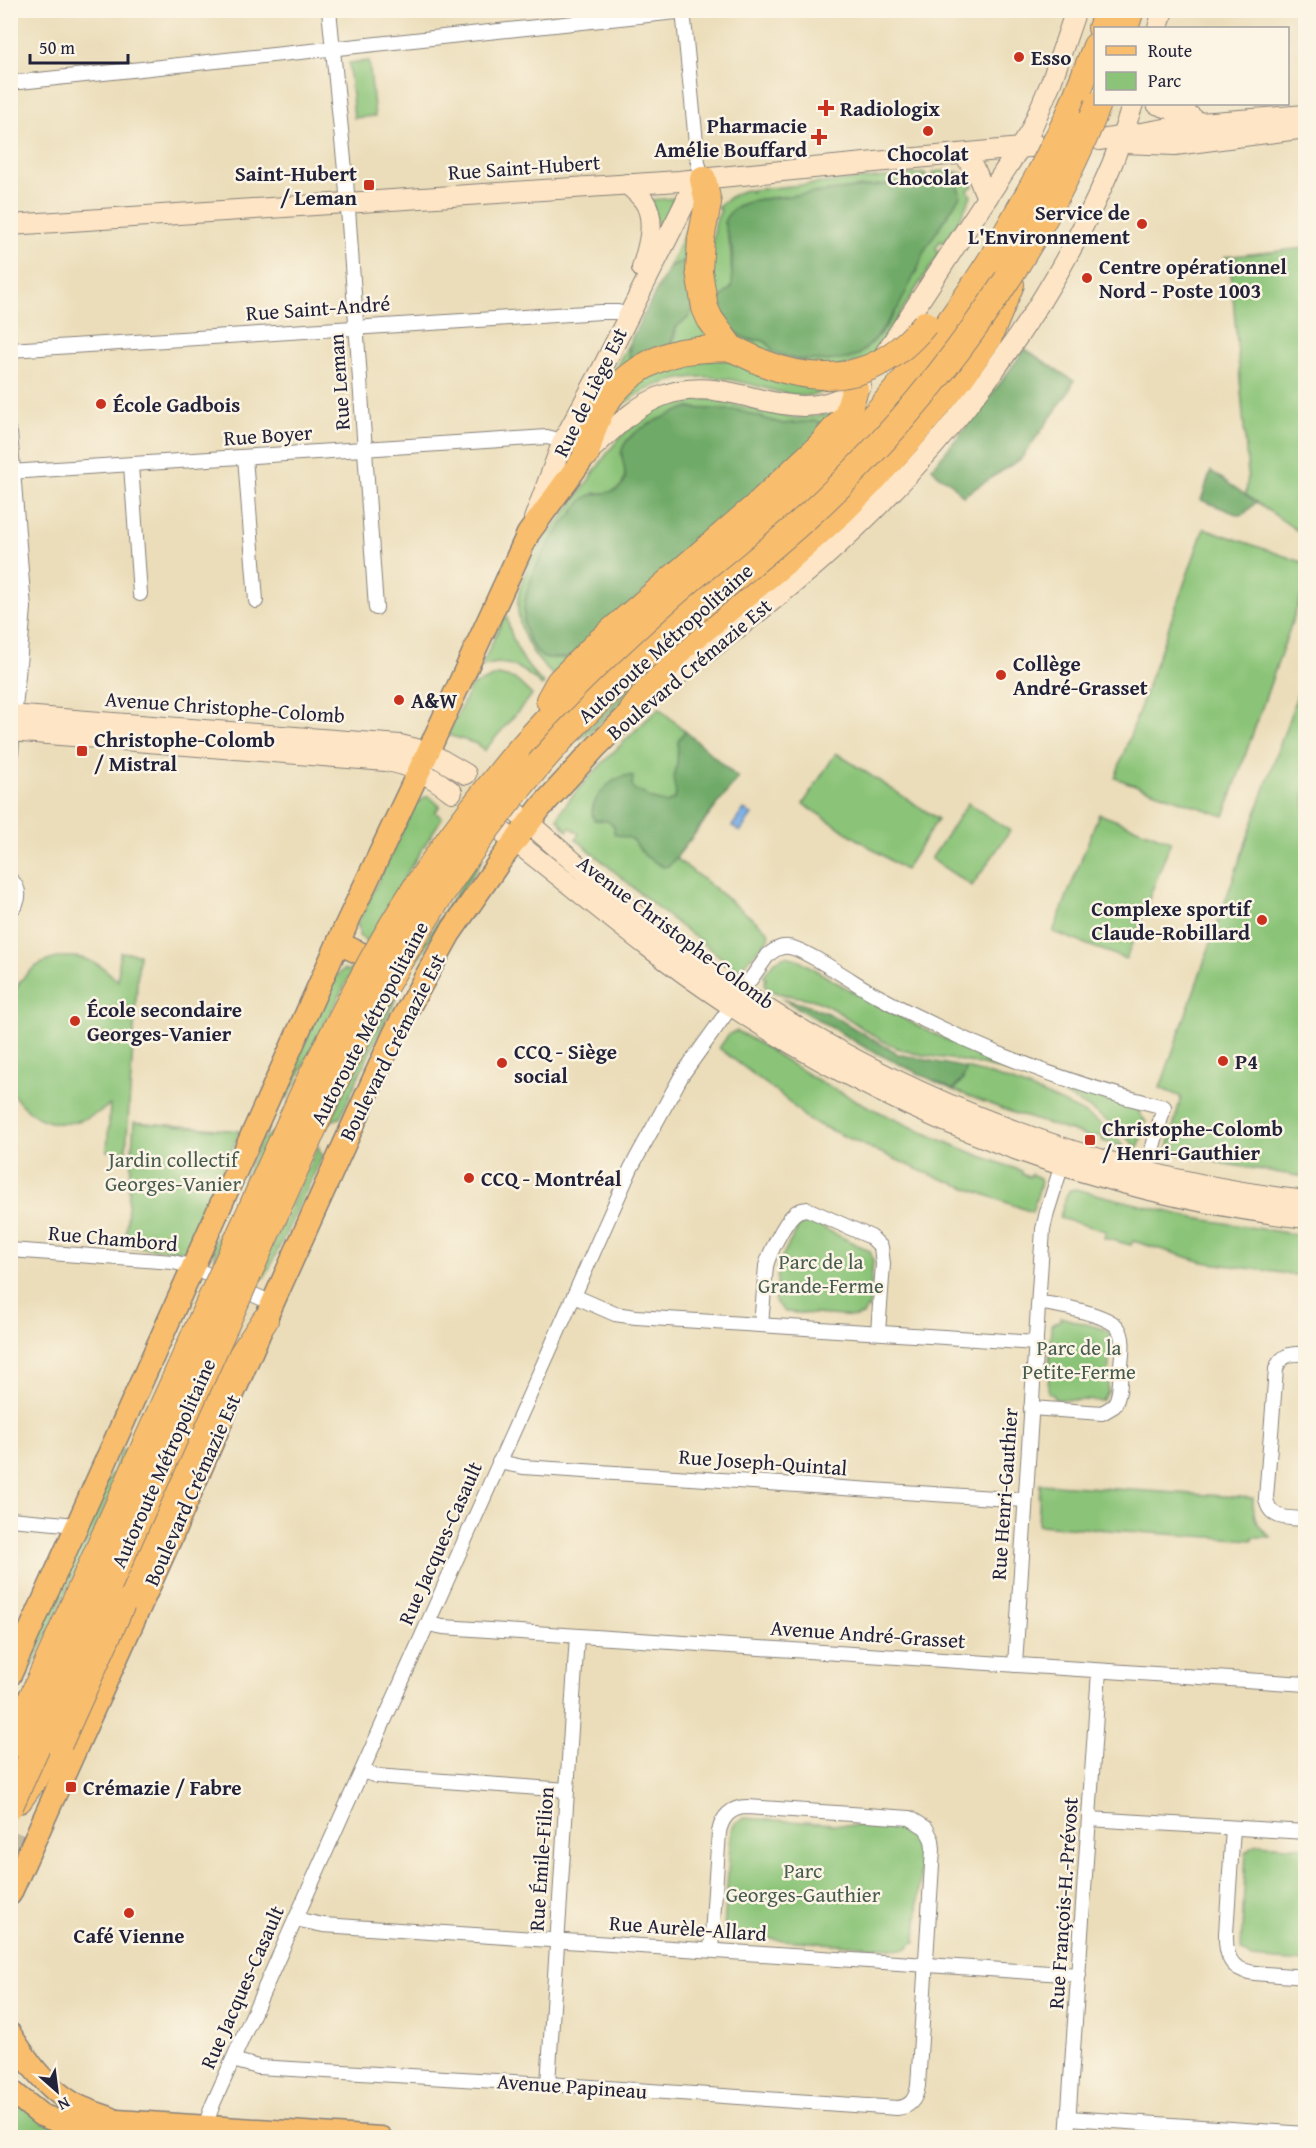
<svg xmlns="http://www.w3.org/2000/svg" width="1316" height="2148" font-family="'Gentium Book Plus',serif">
<rect width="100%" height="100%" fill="#fcf5e5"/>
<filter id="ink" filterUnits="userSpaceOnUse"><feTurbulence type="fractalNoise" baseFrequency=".0167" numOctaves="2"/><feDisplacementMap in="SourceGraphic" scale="12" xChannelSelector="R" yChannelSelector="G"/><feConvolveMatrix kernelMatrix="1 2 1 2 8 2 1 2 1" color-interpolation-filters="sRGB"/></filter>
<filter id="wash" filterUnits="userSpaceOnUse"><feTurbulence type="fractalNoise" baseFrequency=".008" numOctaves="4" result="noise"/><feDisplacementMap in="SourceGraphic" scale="24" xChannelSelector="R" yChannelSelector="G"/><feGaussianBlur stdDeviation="1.35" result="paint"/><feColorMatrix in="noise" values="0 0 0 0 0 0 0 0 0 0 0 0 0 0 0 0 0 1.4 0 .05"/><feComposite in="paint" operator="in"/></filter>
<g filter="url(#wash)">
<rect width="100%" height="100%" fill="#ebddb9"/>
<g fill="#8bc478" stroke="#56735a" stroke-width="1.5" fill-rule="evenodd">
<path d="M369,61L375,116L354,118L349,63Z"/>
<path d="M948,171C961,172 967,174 973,186L968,190L971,196L963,213L944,243L940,241L936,248L939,254L870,359L830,369L752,350L721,322L707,278L716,221L721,210L717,208C725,201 734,192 748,190L751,192V190L925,173V177L933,176L932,172ZM939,178L960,196C946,210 933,232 924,251C908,287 888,343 848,359L773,351L767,343L762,340L750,341L722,297C725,294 731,290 732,286C735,280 731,273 731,266C732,248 728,240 724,222L737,206L755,200Z"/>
<path d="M675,198L659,230L651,200Z"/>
<path d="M698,204L693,265L676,263L669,267Z"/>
<path d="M1305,248H1306L1305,536L1246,495L1248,474L1231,273L1225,257Z"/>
<path d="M693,305L713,337L670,346L675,337L676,327L689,317Z"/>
<path d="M630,341L628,351L633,361L596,403Z"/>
<path d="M719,358L839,387L813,395L801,396C773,393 747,381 720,378C680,373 637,387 610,417L614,403L658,367Z"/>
<path d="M710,399L795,418L831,414L829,428L817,421L783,424L736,410L686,408L634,434L621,453C629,478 626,495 595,493C566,522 551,538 532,575L570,658L553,675C531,656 516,629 518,599C520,586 525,571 532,560C544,538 562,518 577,497C595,472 612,441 637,422C659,405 682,400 710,399Z"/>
<path d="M1204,528L1305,563V585L1224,816L1115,778Z"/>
<path d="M504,617H507C512,644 523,665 544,684L542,686C523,668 506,657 481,667Z"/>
<path d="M648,669V674L589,734L576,740Z"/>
<path d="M1305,673V1177L1226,1164L1167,1152L1181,1097L1160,1088Z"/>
<path d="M498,675L515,679L532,695L484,751L477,744L448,735L471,686Z"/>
<path d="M659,708L738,778L676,858L768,931L769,938L740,969L732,966L661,911L576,839L579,834L570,827L567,831L558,819C561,800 641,725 659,708Z"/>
<path d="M836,753L938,819L905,870L803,804Z"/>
<path d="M425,797H430L440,806L435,812L442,818L404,878L368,942L359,936V927L356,926L417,801L419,802Z"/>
<path d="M968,803L1010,831L972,886L931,859Z"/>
<path d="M1099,814L1171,841L1126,959L1053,932Z"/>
<path d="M479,858L482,860L417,960L410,964Z"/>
<path d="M120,952L139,954L126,1153L107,1151L110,1105C83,1124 54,1133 26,1109C20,1104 12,1094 10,1087C8,1075 9,1005 13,995C26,962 65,947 97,964C105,968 111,975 118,981Z"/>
<path d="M785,956L797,959C909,1028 1013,1074 1140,1110L1139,1113L1146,1122L1139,1145L1137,1148C1096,1103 1031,1075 973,1063C951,1058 927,1057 906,1051C872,1041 847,1012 814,1000C801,996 771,996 764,985L766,978L763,976L775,961Z"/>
<path d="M355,966L286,1100V1084L331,981L344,969L347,971Z"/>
<path d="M395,993L394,998L396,999L363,1066L340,1118L330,1121L357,1063Z"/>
<path d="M737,1031C763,1045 787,1062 812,1077C879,1114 949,1146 1022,1171V1174L1029,1177L1031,1174L1040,1178L1041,1183L1032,1212L926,1173L808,1120L787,1100L719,1048L729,1034Z"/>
<path d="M966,1068C1002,1077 1108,1113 1124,1147L1102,1141L1103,1137L1095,1135L1093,1138L1013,1113L953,1090L963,1080Z"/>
<path d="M134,1122L240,1131L188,1246L183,1251L125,1246Z"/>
<path d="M273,1132L215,1260L214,1244L261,1140Z"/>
<path d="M318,1146L321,1154L323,1155L269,1269L264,1278L258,1279Z"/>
<path d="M1075,1189L1194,1218L1305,1236V1273L1303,1276L1203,1262L1133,1241L1131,1245L1104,1238L1106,1231L1059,1218L1067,1194L1070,1190Z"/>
<path d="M804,1221L811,1222L870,1251L873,1260L869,1309H866L863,1315L856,1317L785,1312L775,1302L779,1262L799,1226Z"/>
<path d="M1060,1317L1104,1329L1110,1334L1108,1392L1102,1401L1054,1399V1396L1048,1392L1051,1325L1060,1320Z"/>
<path d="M122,1450L129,1453L27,1679L25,1674L32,1659L30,1657Z"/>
<path d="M1040,1484L1253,1498C1253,1518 1256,1526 1271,1537H1253V1540L1038,1525Z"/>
<path d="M744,1818L906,1829L915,1831L922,1842L916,1942H913L908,1948L903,1949L730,1936L726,1930L724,1929L731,1831L735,1823Z"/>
<path d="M1257,1844L1305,1847V1962L1251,1958L1241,1950L1246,1851H1249L1251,1847Z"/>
<path d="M14,2103L79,2132L112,2133V2137H11V2116Z"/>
</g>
<g fill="#70aa68" stroke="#496652" stroke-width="1.5">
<path d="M939,178C951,178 960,183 960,196L924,251L919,266L898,308L875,339L860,354L848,359L826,361L794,359L773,351L767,343L762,340C738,343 726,325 719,304L722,297L732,287V249L724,222C730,208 740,205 755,200Z"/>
<path d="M682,261H688L692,310L689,317L676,327L670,346L633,361L629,357L630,341L669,267Z"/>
<path d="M1025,349L1074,381L1068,393L1021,459L963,496L949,481L940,477L932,468L981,409Z"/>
<path d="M686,408L736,410L783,424L817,421L829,428L570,658H543C500,621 539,553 567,519C573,513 579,503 585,498C596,490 609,496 619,488C634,476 616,458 624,445C632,428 669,415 686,408Z"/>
<path d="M1211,471L1256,502L1243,515H1239L1201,500Z"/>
<path d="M685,731L738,778L669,866L663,867L645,856L632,839L614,834V826L607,821L594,820C584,803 616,771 633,776L632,786L636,791L642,792L649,798L667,803L674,799L676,794L673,778L677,765L678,741Z"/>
<path d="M781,998L809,1006L830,1014L898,1054L966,1068C965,1079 959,1081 953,1090L866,1048Z"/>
</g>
<path fill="#74abe3" stroke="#4b668f" stroke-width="1.5" d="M744,809L752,815L740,832L732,826Z"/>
</g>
<g filter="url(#ink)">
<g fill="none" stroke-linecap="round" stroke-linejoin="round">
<path stroke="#c3b8a0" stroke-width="14" stroke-dasharray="14 7" stroke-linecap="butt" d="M10,1837L22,1842"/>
<g stroke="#86807a" stroke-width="16">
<g id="street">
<path d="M329,10L346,180L376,608"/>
<path d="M683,10L698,163L703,179"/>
<path d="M10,83L695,10"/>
<path d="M10,350L601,312H618L627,316"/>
<path d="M10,433L24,608L10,765"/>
<path d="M245,457L256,601"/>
<path d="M131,465L140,594"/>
<path d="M10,472L547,437L563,441"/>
<path d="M10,879C21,889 21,901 10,911"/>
<path d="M10,1250L173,1262L186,1265L209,1275"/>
<path d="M252,1294L272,1303"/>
<path d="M574,1296L615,1314L636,1317L1036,1343"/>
<path d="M761,1325L766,1266C769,1254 784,1223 794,1214C798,1210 802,1210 807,1209L871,1237L881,1247L883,1264L878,1332"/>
<path d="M1306,1354C1291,1353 1281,1355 1276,1369L1266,1498C1269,1520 1288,1518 1306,1519"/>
<path d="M1031,1408L1102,1413L1114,1406C1121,1394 1120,1378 1121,1365C1122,1353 1125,1338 1118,1328C1109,1315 1056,1304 1039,1303"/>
<path d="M499,1462L523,1467L1025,1500"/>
<path d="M10,1519L77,1525"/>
<path d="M428,1624L443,1627L1306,1684"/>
<path d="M1015,1665L1043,1229L1047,1212L1064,1158"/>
<path d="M362,1771L377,1776L389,1777L567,1790"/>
<path d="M1089,1819L1306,1832"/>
<path d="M1233,1828L1226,1933C1225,1966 1236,1972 1266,1974C1279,1975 1292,1976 1306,1977"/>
<path d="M295,1919L323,1925L1079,1975"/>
<path d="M233,2060L258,2067L548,2084L897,2108C911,2107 916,2098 918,2086L933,1849L932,1840L926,1828L910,1818L747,1807C731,1807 722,1817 719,1832L711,1950"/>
<path d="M548,2084L577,1636"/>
<path d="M1069,2118L1306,2134"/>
<path d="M205,2126L213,2104L631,1168L682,1075L768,955C774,950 780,946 788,947C802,947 856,984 872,993C963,1043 1062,1083 1164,1107L1144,1179"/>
<path d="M1067,2138L1099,1671"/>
</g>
</g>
<g stroke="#86807a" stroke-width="22">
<g id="secondary">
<path d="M1158,28L1163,10"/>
<path d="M1157,104L1189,115L1199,123"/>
<path d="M1100,140L1199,123L1306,115"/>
<path d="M1123,143L1175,145L1306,128"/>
<path d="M964,154L977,174L987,198"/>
<path d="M627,184C633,189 640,195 644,201C657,220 648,248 642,268"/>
<path d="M10,225L679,181L1040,146"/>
<path d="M884,355L1030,132L1052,80L1076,10"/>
<path d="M586,454C609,434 632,407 662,396C734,368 794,439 861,385"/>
<path d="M534,519L563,441L602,369L684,205L690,192L691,180"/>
<path d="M654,694C709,649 768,607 821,560C943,452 1049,314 1112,164C1120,144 1126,123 1133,104"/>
<path d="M10,715L400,745L428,752L466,774"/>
<path d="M10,731L386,761C412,765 432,776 452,792"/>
<path d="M515,811C583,870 655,935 730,985C903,1100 1098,1177 1306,1201"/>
<path d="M500,830C574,886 644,948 721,999C896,1117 1096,1194 1306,1218"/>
</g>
</g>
<g stroke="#86807a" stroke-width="25">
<g id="primary">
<path d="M338,943L362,954"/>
<path d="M10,1675L347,923L428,752L528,534L586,454"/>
<path d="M10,1700L19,1703"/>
<path d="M10,1894L173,1533L265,1320L395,1032L450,933L500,861L541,807L594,749L633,710"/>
<path d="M10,2034C28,2062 45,2087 74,2104C85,2110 98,2114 110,2118"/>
<path d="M10,2090L41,2115L57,2121L72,2124L117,2121L381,2138"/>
</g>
</g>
<g stroke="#86807a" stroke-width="28">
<g id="highway">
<path d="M1101,28L1107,10"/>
<path d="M1125,28L1131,10"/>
<path d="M1068,117L1096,46"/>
<path d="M703,179L708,203L701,239L699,271L705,308L710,319L731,348L761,362"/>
<path d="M586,454C589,443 592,430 597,419C611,385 645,360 680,352C697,349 714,349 731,348"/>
<path d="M549,700L559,682L599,642L755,507L820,446L847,415L855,389"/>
<path d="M633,710L681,648L788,559L842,511L869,484L913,435L959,380L988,339L1011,284"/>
<path d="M516,754C565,698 619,646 675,598C717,562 760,529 800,491C874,423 938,344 991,260"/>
<path d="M122,1604L216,1393L265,1320"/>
<path d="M19,1800L59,1744"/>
</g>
</g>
<use href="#street" stroke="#fff" stroke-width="14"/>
<use href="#secondary" stroke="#fde5c5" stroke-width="20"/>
<use href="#primary" stroke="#f9be6d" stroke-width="22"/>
<use href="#highway" stroke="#f9be6d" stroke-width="26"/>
<g stroke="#86807a" stroke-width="28" stroke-linecap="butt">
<g id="highway-bridge">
<path d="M991,260L1040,173L1068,117"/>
<path d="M761,362C825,388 880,379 925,324"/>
<path d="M59,1744L122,1604"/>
<path d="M10,1746L306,1087C331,1038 355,989 383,941C421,874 467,813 516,754"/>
<path d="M10,1806L328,1096C391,965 466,842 565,735C610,687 659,642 709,599C743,571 778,543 811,513C928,405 1041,253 1098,104"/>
</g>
</g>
<use href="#highway-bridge" stroke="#f9be6d" stroke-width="26"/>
</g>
</g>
<g fill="#c8321e" stroke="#fcf5e5" stroke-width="2">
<circle cx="1019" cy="57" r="6"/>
<path d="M823 99h6v6h6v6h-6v6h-6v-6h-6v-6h6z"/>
<circle cx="928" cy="131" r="6"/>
<path d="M816 128h6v6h6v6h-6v6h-6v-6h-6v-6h6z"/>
<rect x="363" y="179" width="12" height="12" rx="3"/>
<circle cx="1142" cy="224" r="6"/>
<circle cx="1087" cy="278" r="6"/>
<circle cx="101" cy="404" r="6"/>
<circle cx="1001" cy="675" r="6"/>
<circle cx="399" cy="700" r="6"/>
<rect x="76" y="745" width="12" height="12" rx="3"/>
<circle cx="1262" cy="920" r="6"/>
<circle cx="75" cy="1021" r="6"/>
<circle cx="1223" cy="1061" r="6"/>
<circle cx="502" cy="1063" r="6"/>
<rect x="1084" y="1134" width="12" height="12" rx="3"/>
<circle cx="469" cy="1178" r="6"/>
<rect x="65" y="1781" width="12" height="12" rx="3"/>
<circle cx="129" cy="1913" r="6"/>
</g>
<g text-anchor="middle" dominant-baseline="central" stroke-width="5" stroke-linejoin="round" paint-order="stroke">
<g font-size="21" font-weight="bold" fill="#22223b" stroke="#fcf5e5" text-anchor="start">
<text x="1031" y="57">Esso</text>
<text x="840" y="108">Radiologix</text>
<text x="807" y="125" text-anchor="end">Pharmacie<tspan x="807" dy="24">Amélie Bouffard</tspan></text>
<text x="928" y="153" text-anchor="middle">Chocolat<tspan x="928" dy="24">Chocolat</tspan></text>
<text x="357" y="173" text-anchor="end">Saint-Hubert<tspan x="357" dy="24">/ Leman</tspan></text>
<text x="1130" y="212" text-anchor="end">Service de<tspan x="1130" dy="24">L'Environnement</tspan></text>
<text x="1099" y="266">Centre opérationnel<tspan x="1099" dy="24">Nord - Poste 1003</tspan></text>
<text x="113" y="404">École Gadbois</text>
<text x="1013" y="663">Collège<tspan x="1013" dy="24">André-Grasset</tspan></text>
<text x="411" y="700">A&amp;W</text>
<text x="94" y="739">Christophe-Colomb<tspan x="94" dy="24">/ Mistral</tspan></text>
<text x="1250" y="908" text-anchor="end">Complexe sportif<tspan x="1250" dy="24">Claude-Robillard</tspan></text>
<text x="87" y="1009">École secondaire<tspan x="87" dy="24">Georges-Vanier</tspan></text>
<text x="514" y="1051">CCQ - Siège<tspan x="514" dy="24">social</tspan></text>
<text x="1235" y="1061">P4</text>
<text x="1102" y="1128">Christophe-Colomb<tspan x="1102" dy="24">/ Henri-Gauthier</tspan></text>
<text x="481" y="1178">CCQ - Montréal</text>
<text x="83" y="1787">Crémazie / Fabre</text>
<text x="129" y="1935" text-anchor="middle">Café Vienne</text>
</g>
<g font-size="21" fill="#22223b" stroke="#fcf5e5">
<text transform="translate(524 167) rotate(-4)">Rue Saint-Hubert</text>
<text transform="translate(318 308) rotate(-4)">Rue Saint-André</text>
<text transform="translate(339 382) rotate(-94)">Rue Leman</text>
<text transform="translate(590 392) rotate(-64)">Rue de Liège Est</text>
<text transform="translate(268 435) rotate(-4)">Rue Boyer</text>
<text transform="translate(665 643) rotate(-42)">Autoroute Métropolitaine</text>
<text transform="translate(689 669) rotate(-40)">Boulevard Crémazie Est</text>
<text transform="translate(225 707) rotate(4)">Avenue Christophe-Colomb</text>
<text transform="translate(676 932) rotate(37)">Avenue Christophe-Colomb</text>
<text transform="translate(369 1023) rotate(-62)">Autoroute Métropolitaine</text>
<text transform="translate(392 1047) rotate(-63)">Boulevard Crémazie Est</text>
<text transform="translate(113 1238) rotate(5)">Rue Chambord</text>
<text transform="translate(763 1462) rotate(4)">Rue Joseph-Quintal</text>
<text transform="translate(163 1463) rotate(-66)">Autoroute Métropolitaine</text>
<text transform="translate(192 1490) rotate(-66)">Boulevard Crémazie Est</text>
<text transform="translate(1004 1494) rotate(-86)">Rue Henri-Gauthier</text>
<text transform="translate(440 1543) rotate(-66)">Rue Jacques-Casault</text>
<text transform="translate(868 1634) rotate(4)">Avenue André-Grasset</text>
<text transform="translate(541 1859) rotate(-86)">Rue Émile-Filion</text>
<text transform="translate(1063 1903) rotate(-86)">Rue François-H.-Prévost</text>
<text transform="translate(688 1928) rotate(4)">Rue Aurèle-Allard</text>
<text transform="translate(242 1987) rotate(-66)">Rue Jacques-Casault</text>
<text transform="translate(572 2086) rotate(4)">Avenue Papineau</text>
</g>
<g font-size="21" fill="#475b50" stroke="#fcf5e5">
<text x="173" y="1159">Jardin collectif<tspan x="173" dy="24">Georges-Vanier</tspan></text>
<text x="821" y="1261">Parc de la<tspan x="821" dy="24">Grande-Ferme</tspan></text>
<text x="1079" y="1347">Parc de la<tspan x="1079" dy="24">Petite-Ferme</tspan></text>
<text x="803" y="1870">Parc<tspan x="803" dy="24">Georges-Gauthier</tspan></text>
</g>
</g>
<rect width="1316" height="2148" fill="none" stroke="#fcf5e5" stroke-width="36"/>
<rect x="1094" y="27" width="195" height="78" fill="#fcf5e5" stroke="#a5a1a1" stroke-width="1.5"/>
<rect x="1106" y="46" width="30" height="9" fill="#f9be6d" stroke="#a5a1a1" stroke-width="1.5"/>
<text x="1148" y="57" font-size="18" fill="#22223b">Route</text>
<rect x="1106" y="72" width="30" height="18" fill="#8bc478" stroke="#a5a1a1" stroke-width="1.5"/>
<text x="1148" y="87" font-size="18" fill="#22223b">Parc</text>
<g transform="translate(57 2091) rotate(152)" stroke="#fcf5e5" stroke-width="4.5" paint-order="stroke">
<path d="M0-4.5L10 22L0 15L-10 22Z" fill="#22223b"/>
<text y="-9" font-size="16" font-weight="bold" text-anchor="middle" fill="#22223b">N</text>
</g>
<path d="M30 54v9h98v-9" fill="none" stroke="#22223b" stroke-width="3"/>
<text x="39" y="54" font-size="18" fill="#22223b" stroke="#fcf5e5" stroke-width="4.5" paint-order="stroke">50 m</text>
</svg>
